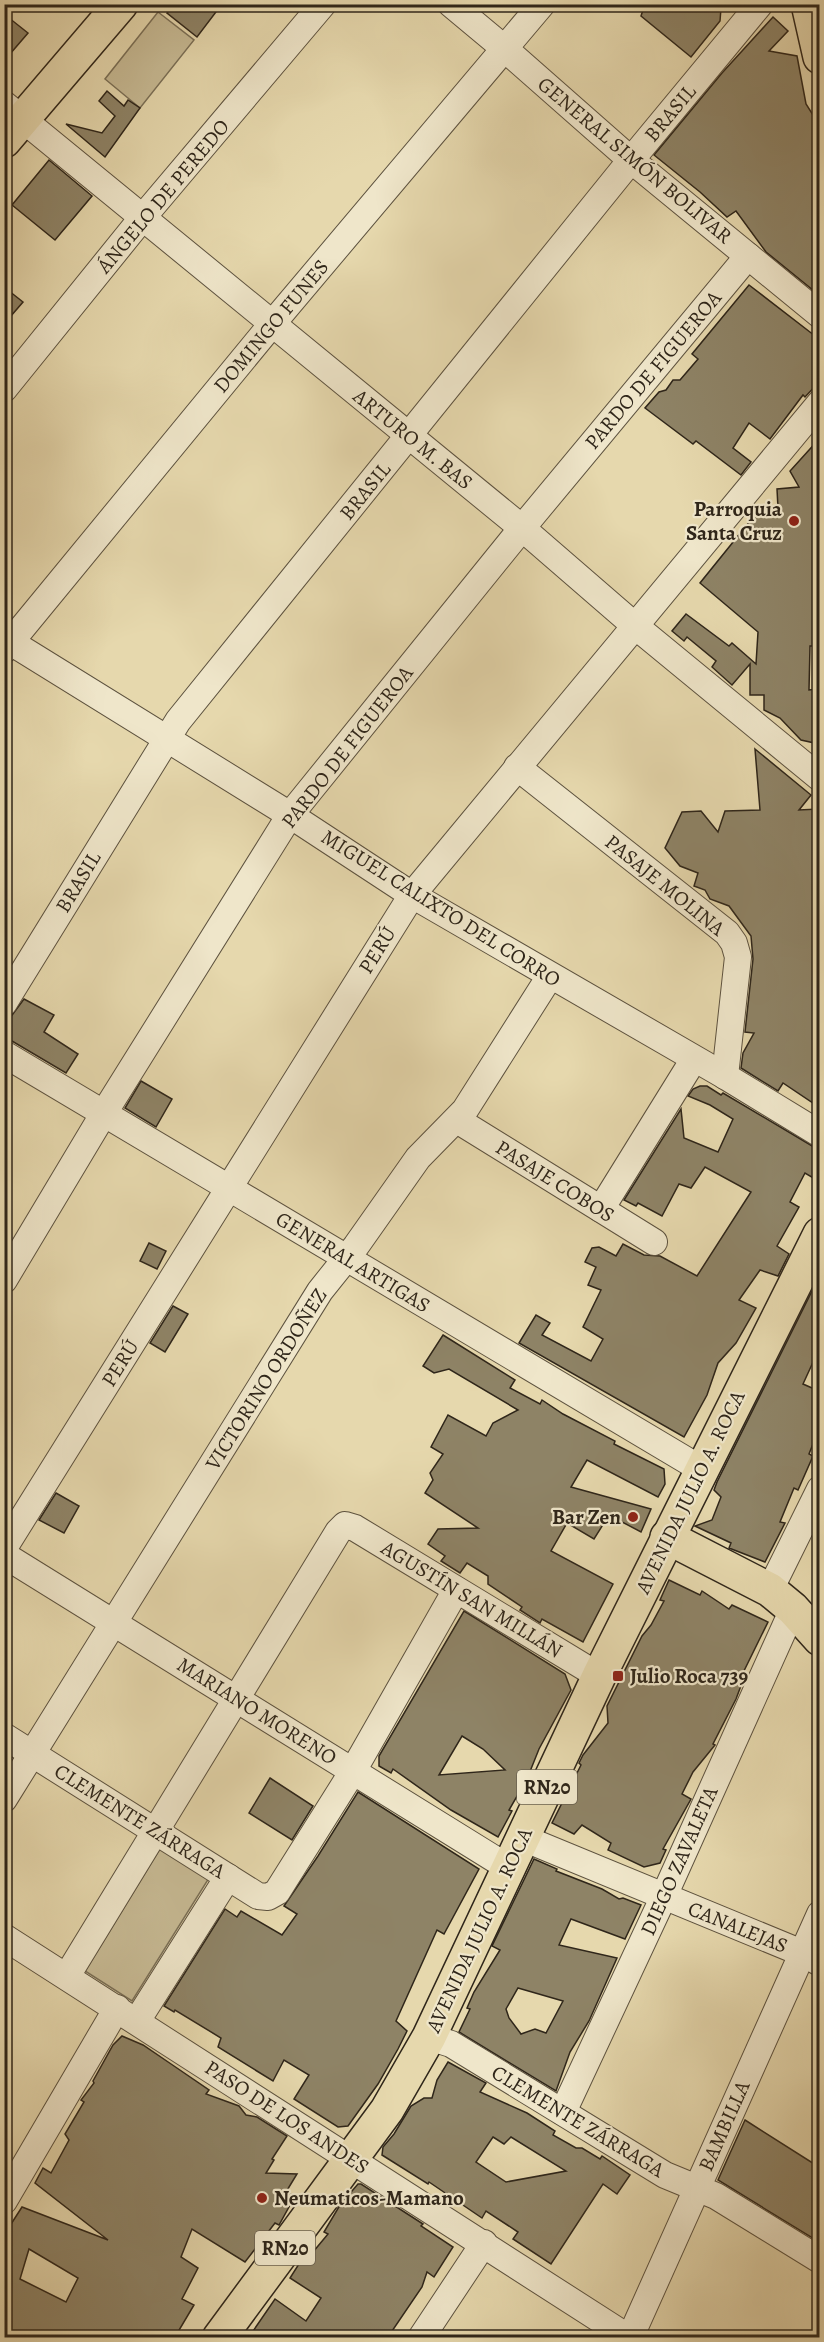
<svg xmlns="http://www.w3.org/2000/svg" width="824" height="2342" font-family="Alegreya,serif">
<rect width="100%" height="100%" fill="#e6d8ad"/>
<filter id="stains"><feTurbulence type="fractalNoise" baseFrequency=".00333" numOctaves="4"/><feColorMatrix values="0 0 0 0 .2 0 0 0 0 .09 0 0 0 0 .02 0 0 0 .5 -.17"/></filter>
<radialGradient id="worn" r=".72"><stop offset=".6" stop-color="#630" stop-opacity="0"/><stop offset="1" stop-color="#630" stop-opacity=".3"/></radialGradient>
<g fill="#c7ba94" stroke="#7b7057" stroke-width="1.5">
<path d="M158,12L194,40L140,108L105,79Z"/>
<path d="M161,1847L209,1878L132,2001L85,1971Z"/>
</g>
<g fill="#8e8366" stroke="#2f261a" stroke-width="1.5" fill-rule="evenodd">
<path d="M173,4H222L197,37L167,13Z"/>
<path d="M645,4H708L711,8H721L720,21L691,57L641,16Z"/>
<path d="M4,14L28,33L4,61Z"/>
<path d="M773,17L788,31L769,51L797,56L806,104L813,115L819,155V295L766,252L736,211L727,217L700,192L654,155L722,73Z"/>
<path d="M107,91L124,106L128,100L140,108L105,157L66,124L102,133L115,116L99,101Z"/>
<path d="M49,160L92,196L55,240L12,205Z"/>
<path d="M749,285L819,339V382L805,397L803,395L770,439L749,423L733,448L751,462L741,475L696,441L693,444L645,408L659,392L666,390L673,380H680L698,359L692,354Z"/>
<path d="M4,287L23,302L4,324Z"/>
<path d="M819,439V646H810L809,690L819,689V744L801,740L780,718L764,710V695H750V664L732,685L712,667L716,661L687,637L684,641L672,631L686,614L729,646L732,643L756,664L758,632L700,583L759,510L778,508L777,489L799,487L790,471Z"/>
<path d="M755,749L811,795L799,810L819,809V1107L783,1083L778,1091L741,1068L743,1053L754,1033L745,1032L753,959L751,936L729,906L710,899L705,890L694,886L698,873L680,866L665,848L682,812L701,811L718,832L725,811L760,810Z"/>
<path d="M24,999L54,1015L44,1032L78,1054L66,1073L12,1041L4,1039V1026Z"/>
<path d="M141,1081L172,1099L156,1127L125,1108Z"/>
<path d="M700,1086H707L721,1095L723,1093L819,1150V1171L815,1179L805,1173L790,1202L799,1207L777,1246L789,1254L778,1276L760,1270L739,1300L756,1308L736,1343L718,1363L707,1395L684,1437L519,1343L536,1315L550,1323L542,1335L591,1361L603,1339L583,1327L601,1290L588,1285L596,1267L585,1262L592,1248L599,1247L616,1256L623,1244L644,1255L660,1256L697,1276L751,1192L705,1167L691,1188L679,1184L662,1216L638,1203L636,1206L624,1200L681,1109L684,1138L718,1152L733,1119L710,1105L688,1096L693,1089Z"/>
<path d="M149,1243L166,1251L157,1269L140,1261Z"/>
<path d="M819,1277V1349L803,1384L819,1391V1429L809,1454L813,1456L798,1490L794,1488L780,1522L785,1523L765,1562L729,1548L731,1543L695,1526L712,1520L721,1497L714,1490L717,1482Z"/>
<path d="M173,1306L188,1314L165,1352L150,1343Z"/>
<path d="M443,1335L515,1380L510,1388L540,1404L542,1400L563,1414L615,1441L614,1444L664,1469L665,1484L658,1497L587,1460L571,1487L651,1509L641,1532L609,1515L594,1539L567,1523L551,1551L613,1584L583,1642L542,1619L540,1623L520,1610L522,1607L488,1584V1576L467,1563L460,1573L441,1561L445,1556L428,1544L438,1529L478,1528L425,1493L433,1480L430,1473L443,1454L431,1447L448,1415L486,1436L493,1423L518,1410L449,1369L434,1373L423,1366Z"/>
<path d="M56,1493L79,1506L64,1533L39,1520Z"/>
<path d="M669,1580L700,1595L702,1591L729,1609L732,1605L768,1622L740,1679L742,1683L736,1699L713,1744L715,1745L693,1772L682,1794L691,1799L663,1849L666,1850L660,1863L644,1867L608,1850L611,1843L582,1825L574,1834L552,1823L581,1765L579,1763L583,1755L608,1723L607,1706L642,1636L651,1625L664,1601L660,1600Z"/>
<path d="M464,1611L565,1674L571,1690L539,1749L527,1779L509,1810L512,1811L498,1837L451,1810L393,1769L391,1773L379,1766V1756ZM462,1736L483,1749L505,1770L439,1775Z"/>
<path d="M270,1778L313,1806L292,1840L249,1813Z"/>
<path d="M358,1792L479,1869L444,1934L437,1930L396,2021L407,2031L398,2049L378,2084L348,2126L338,2127L294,2099L309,2075L284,2060L273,2081L218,2047L221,2038L175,2010L174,2012L164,2006L225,1909L237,1917L241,1911L282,1935L297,1914L284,1906L318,1856Z"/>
<path d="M534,1859L557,1869L556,1871L602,1889L619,1899L623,1898L641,1905L625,1939L571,1919L559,1945L617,1958L589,2021L570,2052L556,2091L459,2032L470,2009L467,2008L474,1992L500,1950L492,1946ZM518,1988L563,2001L546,2033L535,2029L521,2034L509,2018L506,2009Z"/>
<path d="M122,2036L143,2045L174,2066L209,2090L206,2094L239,2106L246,2115L257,2117L287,2136L272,2159L274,2160L266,2173L297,2174L286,2192L295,2196L279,2225L275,2223L245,2262L192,2229L181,2257L198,2268L182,2299L194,2305L175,2337H20L4,2334V2235L22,2207L108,2240L35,2183L43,2168L51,2173L69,2140L65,2134L84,2102L81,2100L94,2083L93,2081L113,2045ZM29,2249L78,2278L66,2302L20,2279Z"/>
<path d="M448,2062L486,2083L480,2092L527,2113L555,2131L553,2135L576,2148H582L600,2159L602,2156L630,2175L617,2194L603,2184L551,2264L513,2239L518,2232L486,2211L482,2218L429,2182L428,2184L382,2155L383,2147L394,2134L411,2106L424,2098H432L437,2080ZM493,2137L504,2144L511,2137L566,2171L506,2182L476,2162Z"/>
<path d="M745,2120L819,2167V2242L718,2180Z"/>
<path d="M358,2184H361L423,2224L421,2226L453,2247L434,2277L427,2272L422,2287L388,2337H249L275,2299L306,2321L321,2298L290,2278L304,2256L308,2258L328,2234L324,2232L340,2205Z"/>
</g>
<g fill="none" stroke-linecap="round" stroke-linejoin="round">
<g stroke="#5d523f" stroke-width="28">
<g id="minor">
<path d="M451,4L505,49L631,160L820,315"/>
<path d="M4,104L522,528L634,625L820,778"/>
<path d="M4,389L143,217L323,4"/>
<path d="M4,638L290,815L412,895L725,1076L820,1134"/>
<path d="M4,650L272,324L542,4"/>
<path d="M517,767L727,933L734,943L738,957L725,1076"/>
<path d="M4,1003L178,721L631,160L760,4"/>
<path d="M4,1054L701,1469"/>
<path d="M457,1120L654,1242"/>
<path d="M601,1209L694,1059"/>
<path d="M4,1280L104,1113L290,815L522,528L748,256"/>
<path d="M4,1548L412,895L820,403"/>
<path d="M4,1555L509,1868"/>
<path d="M770,1590L820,1489"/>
<path d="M4,1736L258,1896L268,1897L277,1892L353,1771L456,1590"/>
<path d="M4,1799L320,1291L356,1246L418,1158L465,1110L550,976"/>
<path d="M523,1838L802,1953L820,1963"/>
<path d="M4,1937L629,2338"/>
<path d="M67,1976L338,1532L345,1525L355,1528L599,1676"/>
<path d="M137,2021L228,1877"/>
<path d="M429,2037L451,2044L665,2175L716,2196L820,2260"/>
<path d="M563,2112L664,1896L793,1609"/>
<path d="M4,2201L117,2008"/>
<path d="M421,2338L484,2243"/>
<path d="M630,2338L820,1914"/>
</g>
</g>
<g stroke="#2f261a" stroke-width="36">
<g id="major">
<path d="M808,4L820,57"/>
<path d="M4,141L121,4"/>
<path d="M667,1537L770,1590L793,1609L820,1639"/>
<path d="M219,2338L387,2110L429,2037L599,1676L820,1234"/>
</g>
</g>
<use href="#minor" stroke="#efe6ca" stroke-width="26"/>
<use href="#major" stroke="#e6d8ad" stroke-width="33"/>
</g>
<g fill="#8f2418" stroke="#efe6ca" stroke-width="2">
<circle cx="794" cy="521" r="6"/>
<circle cx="633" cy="1517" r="6"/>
<rect x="612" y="1670" width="12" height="12" rx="3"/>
<circle cx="262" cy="2198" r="6"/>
</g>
<g text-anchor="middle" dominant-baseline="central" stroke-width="4.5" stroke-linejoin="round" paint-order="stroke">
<g fill="#efe6ca" stroke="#69604f" stroke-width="1.5">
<rect x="517" y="1770" width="60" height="34" rx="4.5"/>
<rect x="255" y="2231" width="60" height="34" rx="4.5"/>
</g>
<g font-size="20" font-weight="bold" fill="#2f261a">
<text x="547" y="1787">RN20</text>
<text x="285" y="2248">RN20</text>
</g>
<g font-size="21" fill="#2f261a" stroke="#efe6ca">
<text transform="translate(670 113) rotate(-50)">BRASIL</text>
<text transform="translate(635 160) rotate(40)">GENERAL SIMÓN BOLIVAR</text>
<text transform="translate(163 196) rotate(-50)">ÁNGELO DE PEREDO</text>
<text transform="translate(271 326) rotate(-50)">DOMINGO FUNES</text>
<text transform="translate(653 370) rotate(-50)">PARDO DE FIGUEROA</text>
<text transform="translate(413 439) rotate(39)">ARTURO M. BAS</text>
<text transform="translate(365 491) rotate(-51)">BRASIL</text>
<text transform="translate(347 747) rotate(-52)">PARDO DE FIGUEROA</text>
<text transform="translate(78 882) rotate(-59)">BRASIL</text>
<text transform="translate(665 885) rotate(39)">PASAJE MOLINA</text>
<text transform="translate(441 908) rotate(32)">MIGUEL CALIXTO DEL CORRO</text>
<text transform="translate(377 950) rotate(-58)">PERÚ</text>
<text transform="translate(555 1181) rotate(32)">PASAJE COBOS</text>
<text transform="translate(353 1262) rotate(31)">GENERAL ARTIGAS</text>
<text transform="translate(120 1363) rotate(-58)">PERÚ</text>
<text transform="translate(266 1379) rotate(-58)">VICTORINO ORDOÑEZ</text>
<text transform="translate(690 1492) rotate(-64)">AVENIDA JULIO A. ROCA</text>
<text transform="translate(472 1599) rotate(31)">AGUSTÍN SAN MILLÁN</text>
<text transform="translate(257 1711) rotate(32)">MARIANO MORENO</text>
<text transform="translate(140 1821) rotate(32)">CLEMENTE ZÁRRAGA</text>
<text transform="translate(679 1861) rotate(-66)">DIEGO ZAVALETA</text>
<text transform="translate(738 1927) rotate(22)">CANALEJAS</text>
<text transform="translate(479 1930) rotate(-65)">AVENIDA JULIO A. ROCA</text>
<text transform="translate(287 2117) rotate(33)">PASO DE LOS ANDES</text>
<text transform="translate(578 2121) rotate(31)">CLEMENTE ZÁRRAGA</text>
<text transform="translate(724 2126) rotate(-66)">BAMBILLA</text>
</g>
<g font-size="21" font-weight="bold" fill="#2f261a" stroke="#efe6ca" text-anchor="end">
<text x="782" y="509">Parroquia<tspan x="782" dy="24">Santa Cruz</tspan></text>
<text x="621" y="1517">Bar Zen</text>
<text x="630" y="1676" text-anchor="start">Julio Roca 739</text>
<text x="274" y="2198" text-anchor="start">Neumaticos-Mamano</text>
</g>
</g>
<rect width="824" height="2342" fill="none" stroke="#e6d8ad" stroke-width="24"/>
<rect x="6" y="6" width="812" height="2330" fill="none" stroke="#2f261a" stroke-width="3"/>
<rect x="12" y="12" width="800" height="2318" fill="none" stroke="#2f261a" stroke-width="1.5"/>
<rect width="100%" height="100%" filter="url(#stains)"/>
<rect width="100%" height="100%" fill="url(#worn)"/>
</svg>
